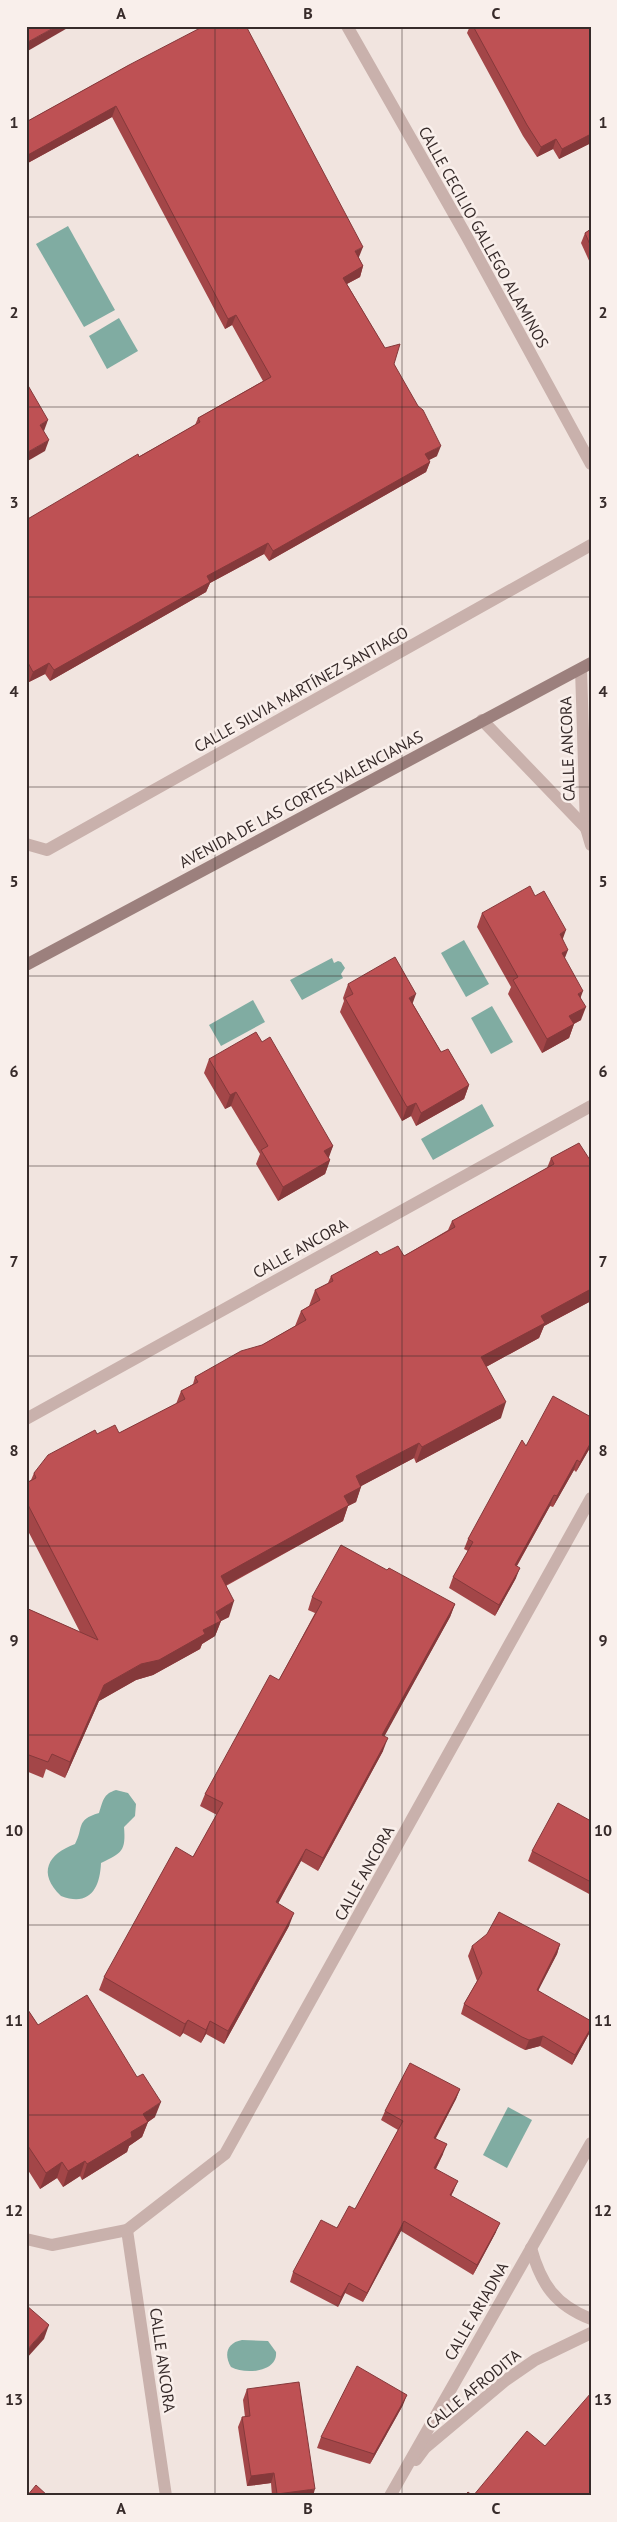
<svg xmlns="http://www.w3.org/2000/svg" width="617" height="2522" font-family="'PT Sans',sans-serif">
<rect width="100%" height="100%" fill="#f1e4df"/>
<g fill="#80aca2">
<path d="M68,226L115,310L84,327L36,244Z"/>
<path d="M119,318L138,351L107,369L89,336Z"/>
<path d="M464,940L489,984L466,997L441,953Z"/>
<path d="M332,958L334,963L338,961L341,962L345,968L341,974L343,978L302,1000L290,980Z"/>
<path d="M253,1000L265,1022L221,1046L209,1025Z"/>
<path d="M492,1006L513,1042L491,1054L471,1018Z"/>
<path d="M482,1104L494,1126L433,1160L421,1139Z"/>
<path d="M116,1790L128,1793L136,1804L135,1816L124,1827C126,1851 122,1853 101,1863C100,1888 90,1907 61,1896C37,1873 48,1854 75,1844C84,1828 75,1820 99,1813C103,1801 103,1794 116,1790Z"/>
<path d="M508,2107L532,2120L507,2168L483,2155Z"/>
<path d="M242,2340L268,2341L276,2352C278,2372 245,2375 231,2367C224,2355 226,2343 242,2340Z"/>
</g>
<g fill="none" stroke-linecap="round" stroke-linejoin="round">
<g stroke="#c9b1ac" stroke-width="12">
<path d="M347,26L467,237L591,464"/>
<path d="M581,669L586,828L591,845"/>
<path d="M482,720L586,828"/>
<path d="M26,844L47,850L591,545"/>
<path d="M26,1419L591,1106"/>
<path d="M127,2230L166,2496"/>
<path d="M26,2239L52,2245L127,2230L225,2154L591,1498"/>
<path d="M531,2248C541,2284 555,2305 591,2319"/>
<path d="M416,2460L425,2448L506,2380L535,2360L591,2333"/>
<path d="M390,2496L591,2143"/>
</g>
<path stroke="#9c807d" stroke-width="12" d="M26,965L591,663"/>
</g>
<g fill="#a34648">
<path d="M470,26H591V143L559,159L553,149L537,157L523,136L467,33Z"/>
<path d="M129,65L359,257V258L363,266L360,277L347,284L394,364L437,456L429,460L430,462L426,472L269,561L264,554L210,583L206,592L50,681L45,674L29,682L26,676V520L195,425L198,418L263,381L232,325L225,329L112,117L26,164V122Z"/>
<path d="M591,229V265L581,243L585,233Z"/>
<path d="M535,896L563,939L565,959L581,998V1020L574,1024L569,1038L542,1053L508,994L511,987L477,927L482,913Z"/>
<path d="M348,984L413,1004L441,1052L469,1085L464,1099L416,1126L411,1116L402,1121L340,1012L344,1001L343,998Z"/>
<path d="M262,1042L333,1146L328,1157L330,1160L325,1174L278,1201L256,1164L260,1154L231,1106L225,1109L204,1073L209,1059Z"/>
<path d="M551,1158L591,1160V1301L544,1326L539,1338L486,1367L501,1418L416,1463L414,1458L361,1486L356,1502L348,1506L343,1521L226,1586L229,1617L221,1621L215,1636L202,1644L200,1649L153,1675L136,1680L99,1701L65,1778L46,1769L43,1778L26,1771V1608L80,1632L26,1527V1483L31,1480L34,1473L97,1434L119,1433L176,1404L181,1391L193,1384L195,1377L262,1345L295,1326L301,1311L309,1306L315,1290L328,1283L331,1276L380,1255L404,1256L448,1230L452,1221L547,1168Z"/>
<path d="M526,1446H591L576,1472L574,1470L553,1507L550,1506L517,1566L516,1578L495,1616L449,1588L453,1577L468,1551L464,1549L468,1539Z"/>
<path d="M387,1570L455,1604L450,1617L384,1736L383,1751L318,1871L301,1861L278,1903L289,1926L224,2044L206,2034L201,2043L183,2033L180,2037L99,1990L104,1977L193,1857L217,1815L200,1806L205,1794L279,1680L315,1613L308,1610L312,1597Z"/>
<path d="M591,1821V1895L528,1861L532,1851Z"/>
<path d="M560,1944L557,1954L538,1990L590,2032L572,2065L540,2046L525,2050L519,2047L461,2014L464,2004L477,1981L468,1956L472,1946Z"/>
<path d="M26,2007L38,2025L155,2117L148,2122L142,2137L129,2146L127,2152L82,2180L80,2176L63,2187L57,2178L40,2189L26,2167Z"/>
<path d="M460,2089L456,2099L436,2138L443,2154L436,2169L454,2190L451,2196L496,2232L473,2275L401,2231L363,2302L345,2293L338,2307L290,2282L293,2272L355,2209L398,2130L381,2120L385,2111Z"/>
<path d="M247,2389L313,2496H272L271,2483L247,2486L238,2427L242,2417H245L243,2400Z"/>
<path d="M403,2405L370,2464L317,2448L321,2437Z"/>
</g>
<g fill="#85393b">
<path d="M57,26H71L26,52V43Z"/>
<path d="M116,106L112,117L26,164V156Z"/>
<path d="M591,134V143L559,159L562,149Z"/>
<path d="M556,139L553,149L537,157L541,147Z"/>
<path d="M363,247L359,257L351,261L355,251Z"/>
<path d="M363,266L360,277L339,288L343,278Z"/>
<path d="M236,315L232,325L225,329L228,319Z"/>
<path d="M48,420L44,431L36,436L40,425Z"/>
<path d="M49,440L45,451L26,462V453Z"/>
<path d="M441,446L437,456L421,464L425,454Z"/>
<path d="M430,462L426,472L269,561L273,551Z"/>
<path d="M268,543L264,554L210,583L206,592L50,681L54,670L207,576Z"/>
<path d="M49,663L45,674L29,682L33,672Z"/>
<path d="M566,930L561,944L560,934Z"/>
<path d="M568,950L563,963L562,953Z"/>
<path d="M583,991L578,1005V994Z"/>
<path d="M416,994L411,1008L409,998Z"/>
<path d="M586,1007L581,1020L564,1029L569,1016Z"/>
<path d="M574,1024L569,1038L542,1053L547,1039Z"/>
<path d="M469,1085L464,1099L416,1126L421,1113Z"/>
<path d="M236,1092L231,1106L225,1109L230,1095Z"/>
<path d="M416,1103L411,1116L402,1121L407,1107Z"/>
<path d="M333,1146L328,1160L324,1151Z"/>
<path d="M330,1160L325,1174L278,1201L283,1187Z"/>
<path d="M591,1289V1301L544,1326L539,1338L475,1373L481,1357L541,1316Z"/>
<path d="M506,1402L501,1418L416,1463L422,1447Z"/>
<path d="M591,1442V1446L576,1472L580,1462Z"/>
<path d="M419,1443L414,1458L350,1492L356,1476Z"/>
<path d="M577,1460L574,1470L553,1507L557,1496Z"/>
<path d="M361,1487L356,1502L348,1506L343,1521L215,1591L221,1576L344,1496Z"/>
<path d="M554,1495L550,1506L511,1576L515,1565Z"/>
<path d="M520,1568L516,1578L495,1616L499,1605Z"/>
<path d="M234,1601L229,1617L221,1621L215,1636L202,1644L200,1649L153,1675L136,1680L99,1701L65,1778L70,1762L104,1685L203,1630L216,1612Z"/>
<path d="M455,1604L450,1617L378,1748L382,1735Z"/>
<path d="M388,1738L383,1751L318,1871L323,1858Z"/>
<path d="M306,1849L301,1861L272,1915L276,1902Z"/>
<path d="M294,1913L289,1926L224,2044L228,2031Z"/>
<path d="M560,1944L557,1954L534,1999L537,1990Z"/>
<path d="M188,2020L183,2033L180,2037L185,2024Z"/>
<path d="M210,2021L206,2034L201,2043L206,2030Z"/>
<path d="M591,2028L590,2032L572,2065L575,2055Z"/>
<path d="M543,2036L540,2046L525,2050L529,2040Z"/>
<path d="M460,2089L456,2099L431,2147L434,2138Z"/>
<path d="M161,2102L155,2117L148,2122L142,2137L129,2146L127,2152L82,2180L87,2164L131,2132L143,2114Z"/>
<path d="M447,2144L443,2154L431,2178L434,2168Z"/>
<path d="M85,2161L80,2176L63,2187L68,2171Z"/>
<path d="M62,2162L57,2178L40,2189L46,2173Z"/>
<path d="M458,2181L454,2190L446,2205L450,2195Z"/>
<path d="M404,2221L401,2231L363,2302L367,2293Z"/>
<path d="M500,2223L496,2232L473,2275L477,2265Z"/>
<path d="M349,2283L345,2293L338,2307L341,2297Z"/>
<path d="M49,2325L44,2339L26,2359V2351Z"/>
<path d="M407,2395L403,2405L370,2464L374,2454Z"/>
<path d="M274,2473L271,2483L247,2486L251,2476Z"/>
<path d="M315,2489L313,2496H277V2494Z"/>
</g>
<g fill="#be5154" stroke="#85393b">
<path d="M26,26H57L26,43Z"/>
<path d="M204,26H236L237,29L242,26H246L363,247L355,251L363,266L343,278L385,348L400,344L394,364L418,406L423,410L441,446L425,454L430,462L273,551L268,543L207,576L210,582L54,670L49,663L33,672L26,659V520L138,454L139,457L200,422L198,418L271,377L236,315L228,319L116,106L26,156V122L129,65Z"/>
<path d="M473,26H591V134L562,149L556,139L541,147L527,125Z"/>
<path d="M591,229V247L585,233Z"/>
<path d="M26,382L48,420L40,425L49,440L26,453Z"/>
<path d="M530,886L535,896L544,891L566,930L560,934L568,950L562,953L583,991L578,994L586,1007L569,1016L574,1024L547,1039L513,980L518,977L482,913Z"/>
<path d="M395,957L416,994L409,998L441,1052L448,1049L469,1085L421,1113L416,1103L407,1107L345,998L353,994L348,984Z"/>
<path d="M256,1032L262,1042L270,1037L333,1146L324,1151L330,1160L283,1187L261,1150L268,1146L236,1092L230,1095L209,1059Z"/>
<path d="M579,1143L590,1160H591V1289L541,1316L545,1323L481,1357L506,1402L422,1447L419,1443L356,1476L361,1487L344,1496L349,1505L221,1576L234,1601L216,1612L221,1621L203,1630L205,1634L159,1660L141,1664L104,1685L70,1762L52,1754L48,1762L29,1755L28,1758L26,1757V1608L98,1640L26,1501V1483L36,1478L34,1473L48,1455L95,1430L97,1434L115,1425L119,1433L185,1399L181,1391L198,1382L195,1377L241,1351L262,1345L306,1320L301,1311L320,1300L315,1290L333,1281L331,1276L377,1251L380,1255L398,1246L404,1256L455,1227L452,1221L554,1164L551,1158Z"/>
<path d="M553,1396L591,1417V1442L580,1462L577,1460L557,1496L554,1495L515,1565L520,1568L499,1605L453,1577L473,1542L468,1539L522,1440L526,1446Z"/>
<path d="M341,1545L387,1570L389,1568L455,1604L382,1735L388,1738L323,1858L306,1849L276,1902L294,1913L228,2031L210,2021L206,2030L188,2020L185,2024L104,1977L176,1847L193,1857L223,1803L205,1794L270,1675L279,1680L322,1602L312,1597Z"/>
<path d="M558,1803L591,1821V1882L532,1851Z"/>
<path d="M499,1912L560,1944L537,1990L591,2021V2028L575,2055L543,2036L529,2040L522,2037L464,2004L482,1973L472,1946L487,1934Z"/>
<path d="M87,1995L137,2077L143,2074L161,2102L143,2114L148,2122L131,2132L132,2137L87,2164L85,2161L68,2171L62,2162L46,2173L26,2143V2007L38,2025Z"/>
<path d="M410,2063L460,2089L434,2138L447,2144L434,2168L458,2181L450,2195L500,2223L477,2265L404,2221L367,2293L349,2283L341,2297L293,2272L321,2220L337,2228L349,2206L355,2209L403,2121L385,2111Z"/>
<path d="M26,2305L49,2325L26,2351Z"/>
<path d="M357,2366L407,2395L374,2454L321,2437Z"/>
<path d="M299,2382L315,2489L277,2494L274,2473L251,2476L242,2417L250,2416L247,2389Z"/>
<path d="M591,2393V2496H464L468,2492L473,2496L527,2431L545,2446Z"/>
<path d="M36,2485L48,2496H27Z"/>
</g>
<path fill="none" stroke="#372b2a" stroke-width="1" stroke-opacity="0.55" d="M215,26V2496M402,26V2496M26,217H591M26,407H591M26,597H591M26,787H591M26,976H591M26,1166H591M26,1356H591M26,1546H591M26,1735H591M26,1925H591M26,2115H591M26,2305H591"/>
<g text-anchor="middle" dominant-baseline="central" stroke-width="5" stroke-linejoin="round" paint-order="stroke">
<g font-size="16" fill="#372b2a" stroke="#f9efeb">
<text transform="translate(484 237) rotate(61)">CALLE CECILIO GALLEGO ALAMINOS</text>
<text transform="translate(301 689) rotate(-29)">CALLE SILVIA MARTÍNEZ SANTIAGO</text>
<text transform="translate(567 749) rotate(-92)">CALLE ANCORA</text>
<text transform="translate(301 799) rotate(-28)">AVENIDA DE LAS CORTES VALENCIANAS</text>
<text transform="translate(300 1248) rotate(-29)">CALLE ANCORA</text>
<text transform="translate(364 1873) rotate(-61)">CALLE ANCORA</text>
<text transform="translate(476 2311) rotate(-60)">CALLE ARIADNA</text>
<text transform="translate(163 2360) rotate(82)">CALLE ANCORA</text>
<text transform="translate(473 2389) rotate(-39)">CALLE AFRODITA</text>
</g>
</g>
<rect width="617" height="2522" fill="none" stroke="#f9efeb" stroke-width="55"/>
<rect x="28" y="28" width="562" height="2466" fill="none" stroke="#372b2a" stroke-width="2"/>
<g font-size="16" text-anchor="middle" font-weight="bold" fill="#372b2a">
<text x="121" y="19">A</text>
<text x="308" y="19">B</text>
<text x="496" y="19">C</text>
<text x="14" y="128">1</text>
<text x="603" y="128">1</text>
<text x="14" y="318">2</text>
<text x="603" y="318">2</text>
<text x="14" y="508">3</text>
<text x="603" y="508">3</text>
<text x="14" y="697">4</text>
<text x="603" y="697">4</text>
<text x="14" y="887">5</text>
<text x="603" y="887">5</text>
<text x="14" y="1077">6</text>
<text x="603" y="1077">6</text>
<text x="14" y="1267">7</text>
<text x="603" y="1267">7</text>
<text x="14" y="1456">8</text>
<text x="603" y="1456">8</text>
<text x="14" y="1646">9</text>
<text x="603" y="1646">9</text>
<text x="14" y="1836">10</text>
<text x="603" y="1836">10</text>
<text x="14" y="2026">11</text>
<text x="603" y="2026">11</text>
<text x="14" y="2216">12</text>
<text x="603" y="2216">12</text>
<text x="14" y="2405">13</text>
<text x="603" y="2405">13</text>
<text x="121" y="2514">A</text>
<text x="308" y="2514">B</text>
<text x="496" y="2514">C</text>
</g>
</svg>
